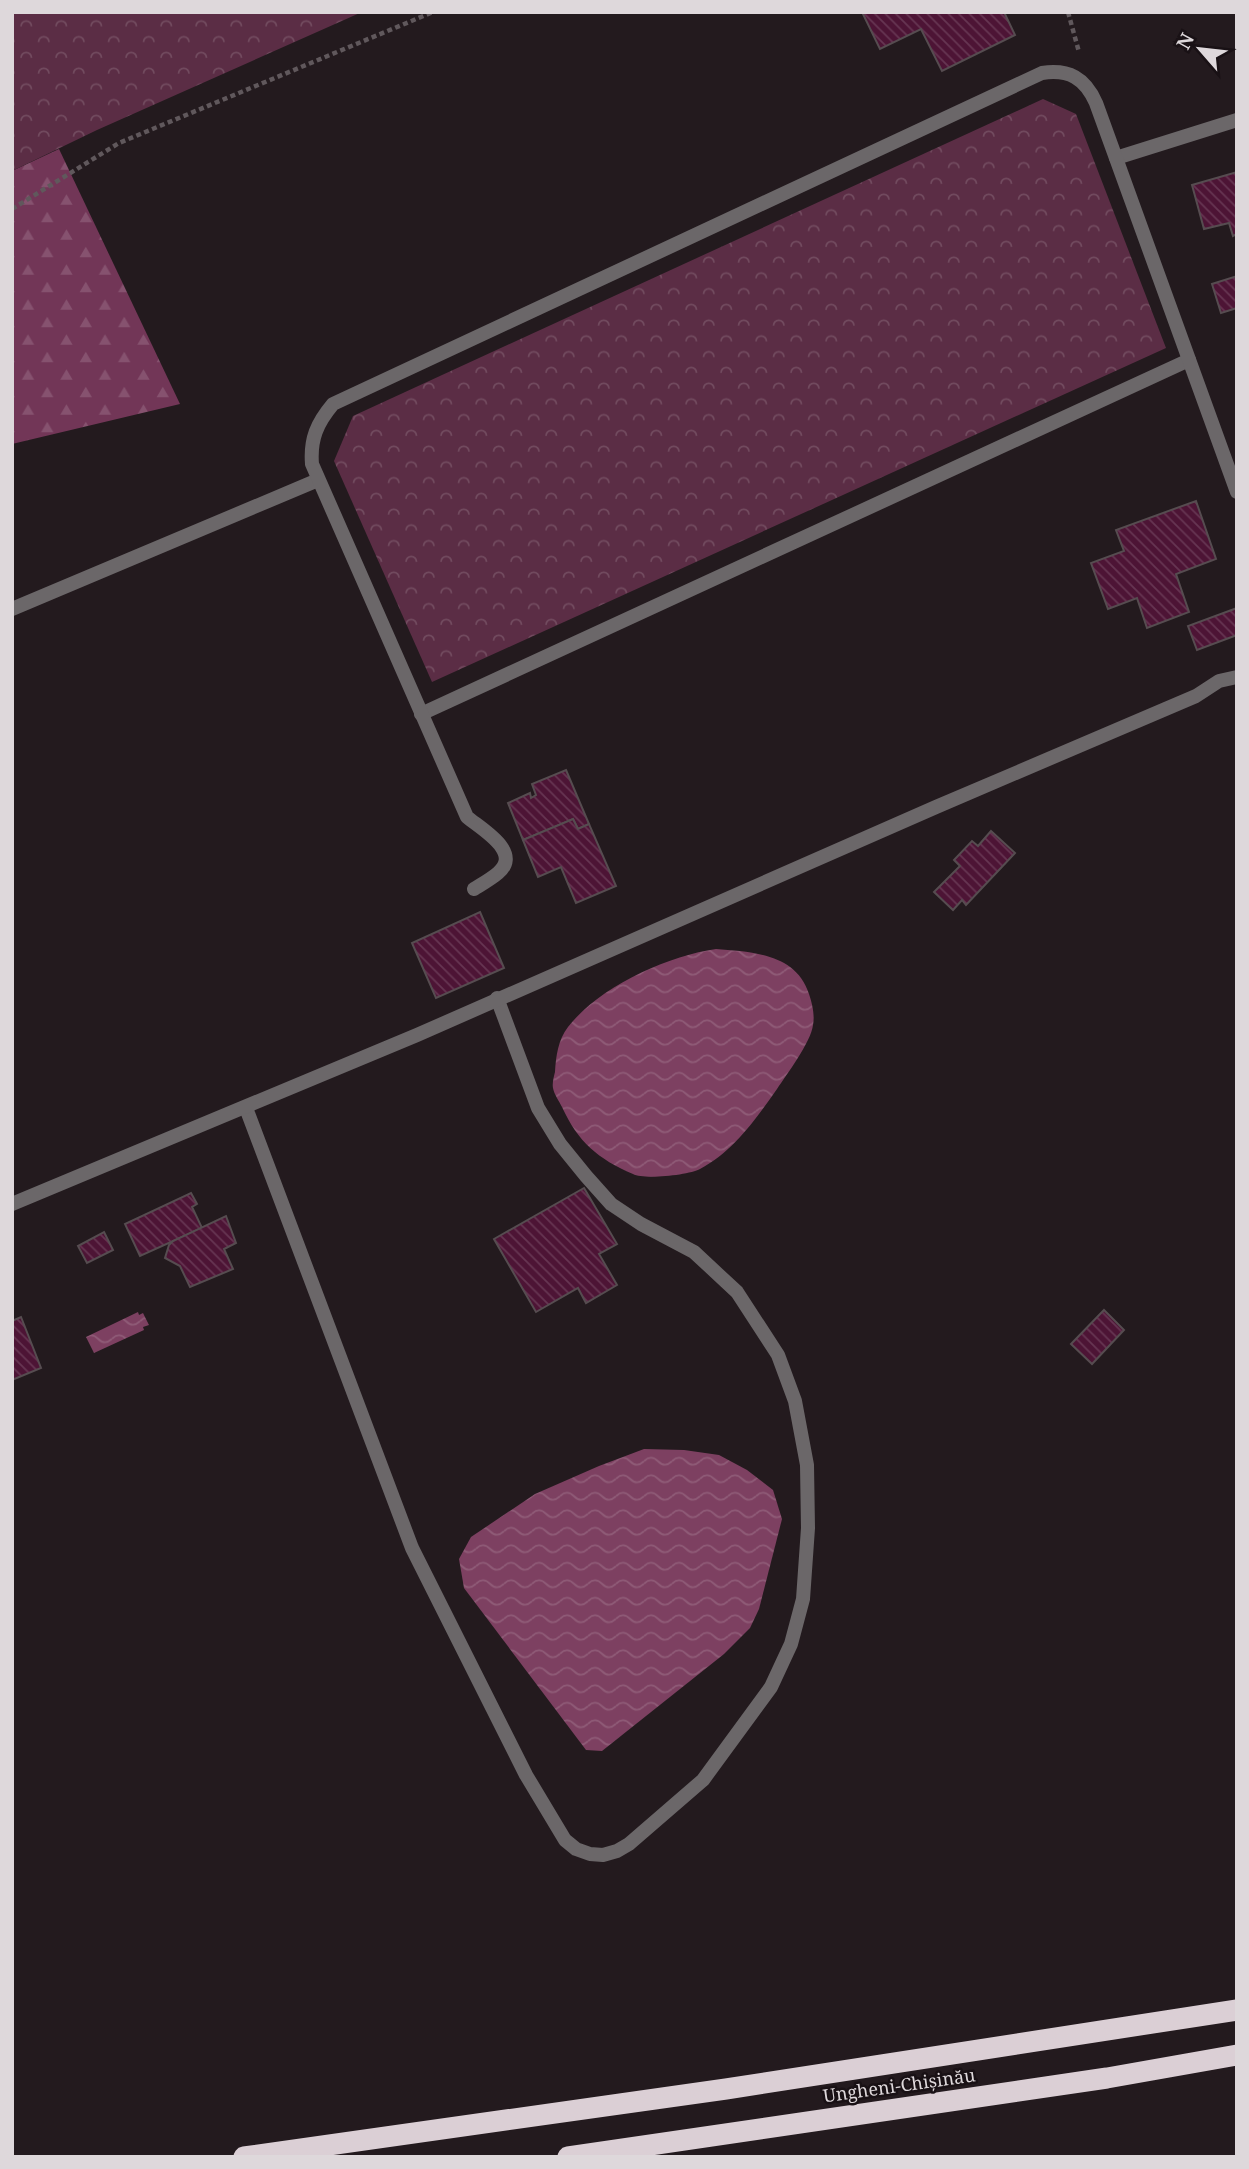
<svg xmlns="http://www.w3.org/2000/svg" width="1249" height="2169" font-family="'Noto Serif',serif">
<defs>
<pattern id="forest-firs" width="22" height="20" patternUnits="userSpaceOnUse" patternTransform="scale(1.75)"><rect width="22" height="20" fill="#723657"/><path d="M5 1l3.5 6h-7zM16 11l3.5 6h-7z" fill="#86526f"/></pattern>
<pattern id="park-crowns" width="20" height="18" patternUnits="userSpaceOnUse" patternTransform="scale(1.75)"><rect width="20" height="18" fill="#5b2d45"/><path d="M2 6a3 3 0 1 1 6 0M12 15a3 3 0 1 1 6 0" fill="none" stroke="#724b5f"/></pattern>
<pattern id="water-waves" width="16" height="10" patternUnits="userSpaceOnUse" patternTransform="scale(1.75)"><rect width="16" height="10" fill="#7d4061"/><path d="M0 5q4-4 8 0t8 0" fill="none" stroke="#8f5b77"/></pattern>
<pattern id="building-back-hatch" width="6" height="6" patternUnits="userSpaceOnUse" patternTransform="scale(1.75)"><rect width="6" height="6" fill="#4d1435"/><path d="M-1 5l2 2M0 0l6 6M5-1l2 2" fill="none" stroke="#663552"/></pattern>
</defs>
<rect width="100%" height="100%" fill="#231a1e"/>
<path fill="url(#forest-firs)" d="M59,149L180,404L12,444V171Z"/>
<g fill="url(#park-crowns)">
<path d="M12,12H362L97,130L12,171Z"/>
<path d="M1043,99L1076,114L1166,348L432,682L334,461L353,416Z"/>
</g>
<g fill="url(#water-waves)">
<path d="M716,949C751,952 796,953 809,994C812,1003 815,1015 813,1025C811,1042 787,1074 777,1089C756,1119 733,1152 700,1169C689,1175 644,1180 633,1174C598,1159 578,1142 562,1107C559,1101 554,1094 553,1088C552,1083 554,1076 555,1072C556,1056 558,1040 568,1027C599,987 667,956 716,949Z"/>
<path d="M138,1312L139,1315L143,1313L149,1325L143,1327L144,1330L94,1353L86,1337Z"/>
<path d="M644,1449L684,1450L719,1455L747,1470L773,1490L782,1519L759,1609L750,1628L724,1654L602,1751L586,1750L464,1588L459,1559L471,1537L535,1494L599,1466Z"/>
</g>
<g fill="url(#building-back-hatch)" stroke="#564c50" stroke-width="2">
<path d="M862,12H1004L1015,35L942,71L921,29L880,49Z"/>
<path d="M1237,172V234L1233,236L1229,223L1204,229L1192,185Z"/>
<path d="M1237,276V308L1221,313L1212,284Z"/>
<path d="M1196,501L1216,559L1176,574L1189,612L1147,628L1137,598L1108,609L1091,563L1124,551L1116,530Z"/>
<path d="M1237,608V635L1197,650L1188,626Z"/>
<path d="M566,770L589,824L578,829L573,819L523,840L508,803L530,793L531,798L536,795L532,784Z"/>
<path d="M573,819L578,829L589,824L616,886L576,903L561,867L538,877L523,840Z"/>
<path d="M991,831L1015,853L966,905L962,900L953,910L934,892L960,866L954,860L972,841L978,846Z"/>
<path d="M480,912L504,968L436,998L412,943Z"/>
<path d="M584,1188L617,1244L599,1254L617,1285L586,1303L578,1288L536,1312L494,1239Z"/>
<path d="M191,1193L197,1204L192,1207L202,1228L140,1256L125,1224Z"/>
<path d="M226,1216L236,1243L224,1249L233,1269L190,1287L180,1266L165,1258L169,1245L173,1241Z"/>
<path d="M104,1232L113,1250L87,1263L78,1246Z"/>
<path d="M1104,1310L1124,1330L1092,1364L1071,1344Z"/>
<path d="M21,1317L41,1368L12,1380V1321Z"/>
</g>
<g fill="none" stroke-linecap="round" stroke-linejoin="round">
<g stroke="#60585c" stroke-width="4.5" stroke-dasharray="5 3.5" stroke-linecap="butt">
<path d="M1068,12L1079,52"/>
<path d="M12,209L119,143L433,12"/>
</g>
<path stroke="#6b6769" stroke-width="14" d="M246,1108L412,1548L526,1775L565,1840L576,1849L590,1854L603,1855L617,1851L629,1844L703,1780L771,1687L791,1644L803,1599L808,1528L807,1465L795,1401L778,1355L737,1292L694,1252L641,1224L611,1204L586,1176L560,1144L538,1108L497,998"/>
<g stroke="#6b6769" stroke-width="14">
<path d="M1116,158L1237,120"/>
<path d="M12,609L318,480"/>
<path d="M421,714L1189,360"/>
<path d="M474,889C482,884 491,879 498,873C523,852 481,829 467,817L312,464C310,439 317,423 333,404L1042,73C1069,69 1085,78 1096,103L1237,492"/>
<path d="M12,1204L417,1035L936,807L1196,696L1219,681L1237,677"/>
</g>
<g stroke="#dbcfd5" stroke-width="21">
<path d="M244,2157L726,2089L1237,2010"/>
<path d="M568,2157L1107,2078L1237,2055"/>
</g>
</g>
<g text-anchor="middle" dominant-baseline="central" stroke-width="5" stroke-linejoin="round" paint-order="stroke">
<g font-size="18" fill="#ded8db" stroke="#191115">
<text transform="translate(899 2085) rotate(-8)">Ungheni-Chișinău</text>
</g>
</g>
<rect width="1249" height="2169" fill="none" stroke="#ded8db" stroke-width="28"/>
<g transform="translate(1200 49) rotate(298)" stroke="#191115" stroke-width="5" paint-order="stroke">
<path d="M0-5L12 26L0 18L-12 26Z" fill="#ded8db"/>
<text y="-10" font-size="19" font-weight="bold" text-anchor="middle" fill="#ded8db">N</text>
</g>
</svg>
